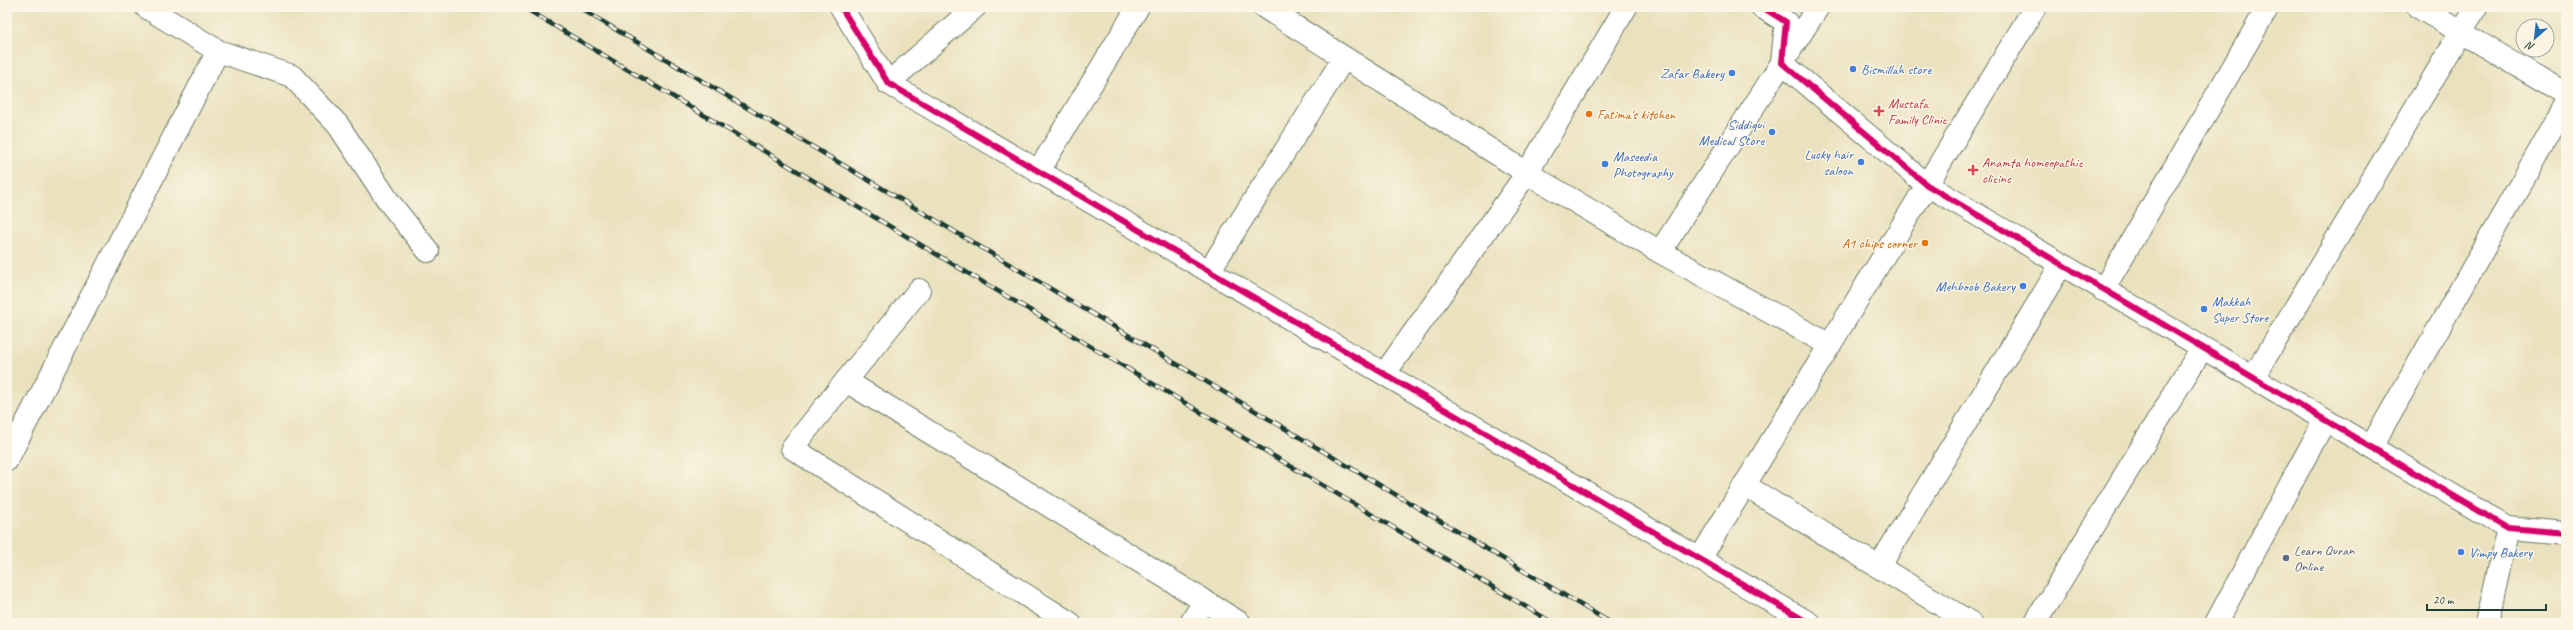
<svg xmlns="http://www.w3.org/2000/svg" width="2573" height="630" font-family="Caveat,sans-serif">
<rect width="100%" height="100%" fill="#fcf5e5"/>
<filter id="ink" filterUnits="userSpaceOnUse"><feTurbulence type="fractalNoise" baseFrequency=".025" numOctaves="2"/><feDisplacementMap in="SourceGraphic" scale="8" xChannelSelector="R" yChannelSelector="G"/><feConvolveMatrix kernelMatrix="1 2 1 2 8 2 1 2 1" color-interpolation-filters="sRGB"/></filter>
<filter id="wash" filterUnits="userSpaceOnUse"><feTurbulence type="fractalNoise" baseFrequency=".012" numOctaves="4" result="noise"/><feDisplacementMap in="SourceGraphic" scale="16" xChannelSelector="R" yChannelSelector="G"/><feGaussianBlur stdDeviation="0.9" result="paint"/><feColorMatrix in="noise" values="0 0 0 0 0 0 0 0 0 0 0 0 0 0 0 0 0 1.4 0 .05"/><feComposite in="paint" operator="in"/></filter>
<g filter="url(#wash)">
<rect width="100%" height="100%" fill="#eae2be"/>
</g>
<g filter="url(#ink)">
<g fill="none" stroke-linecap="round" stroke-linejoin="round">
<g stroke="#667764" stroke-width="24">
<g id="street">
<path d="M146,7L218,51L292,76L338,125L389,202L428,251"/>
<path d="M841,7L888,83L1809,623"/>
<path d="M1264,7L1527,173L1660,252L1830,345"/>
<path d="M1762,7L1786,22L1782,63L1927,185L2508,528L2566,533"/>
<path d="M2418,7L2566,94"/>
<path d="M888,83L975,7"/>
<path d="M1038,172L1138,7"/>
<path d="M1660,252L1818,7"/>
<path d="M1209,271L1344,58"/>
<path d="M919,290L792,448L1070,623"/>
<path d="M2103,290L2268,7"/>
<path d="M1385,373L1527,173L1626,7"/>
<path d="M2253,378L2476,7"/>
<path d="M846,381L1240,623"/>
<path d="M2371,447L2566,104"/>
<path d="M7,460L218,51"/>
<path d="M1744,485L1971,623"/>
<path d="M1701,557L2035,7"/>
<path d="M1879,567L2061,265"/>
<path d="M1191,623L1204,601"/>
<path d="M2035,623L2202,348"/>
<path d="M2216,623L2325,420"/>
<path d="M2487,623L2508,528"/>
</g>
</g>
<use href="#street" stroke="#fff" stroke-width="22"/>
<g stroke="#1f3d34" stroke-width="4.5">
<g id="rail">
<path d="M523,7L1553,623"/>
<path d="M578,7L1611,623"/>
</g>
</g>
<use href="#rail" stroke="#fcf5e5" stroke-width="3" stroke-dasharray="9" stroke-linecap="butt"/>
<g stroke="#fcf5e5" stroke-width="8">
<g id="cycleway">
<path d="M841,7L888,83L1809,623"/>
<path d="M1762,7L1786,22L1782,63L1927,185L2508,528L2566,533"/>
</g>
</g>
<use href="#cycleway" stroke="#d6006c" stroke-width="6"/>
</g>
</g>
<g fill="#3f7fe0" stroke="#fcf5e5" stroke-width="1.5">
<circle cx="1853" cy="69" r="4"/>
<circle cx="1732" cy="73" r="4"/>
<circle cx="1772" cy="132" r="4"/>
<circle cx="1861" cy="162" r="4"/>
<circle cx="1605" cy="164" r="4"/>
<circle cx="2023" cy="286" r="4"/>
<circle cx="2204" cy="309" r="4"/>
<circle cx="2461" cy="552" r="4"/>
</g>
<g fill="#e0444e" stroke="#fcf5e5" stroke-width="1.5">
<path d="M1877 105h4v4h4v4h-4v4h-4v-4h-4v-4h4z"/>
<path d="M1971 164h4v4h4v4h-4v4h-4v-4h-4v-4h4z"/>
</g>
<g fill="#e8710a" stroke="#fcf5e5" stroke-width="1.5">
<circle cx="1589" cy="114" r="4"/>
<circle cx="1925" cy="243" r="4"/>
</g>
<circle fill="#5c6f8a" stroke="#fcf5e5" stroke-width="1.5" cx="2286" cy="558" r="4"/>
<g text-anchor="middle" dominant-baseline="central" stroke-width="3" stroke-linejoin="round" paint-order="stroke">
<g font-size="14" fill="#366cbe" stroke="#fcf5e5" text-anchor="start">
<text x="1861" y="69">Bismillah store</text>
<text x="1724" y="73" text-anchor="end">Zafar Bakery</text>
<text x="1764" y="124" text-anchor="end">Siddiqui<tspan x="1764" dy="16">Medical Store</tspan></text>
<text x="1853" y="154" text-anchor="end">Lucky hair<tspan x="1853" dy="16">saloon</tspan></text>
<text x="1613" y="156">Maseedia<tspan x="1613" dy="16">Photography</tspan></text>
<text x="2015" y="286" text-anchor="end">Mehboob Bakery</text>
<text x="2212" y="301">Makkah<tspan x="2212" dy="16">Super Store</tspan></text>
<text x="2469" y="552">Vimpy Bakery</text>
</g>
<g font-size="14" fill="#be3a42" stroke="#fcf5e5" text-anchor="start">
<text x="1888" y="103">Mustafa<tspan x="1888" dy="16">Family Clinic</tspan></text>
<text x="1982" y="162">Anamta homeopathic<tspan x="1982" dy="16">clicinc</tspan></text>
</g>
<g font-size="14" fill="#c56008" stroke="#fcf5e5" text-anchor="start">
<text x="1597" y="114">Fatima's kitchen</text>
<text x="1917" y="243" text-anchor="end">A1 chips corner</text>
</g>
<g font-size="14" fill="#4e5e75" stroke="#fcf5e5" text-anchor="start">
<text x="2294" y="550">Learn Quran<tspan x="2294" dy="16">Online</tspan></text>
</g>
</g>
<rect width="2573" height="630" fill="none" stroke="#fcf5e5" stroke-width="24"/>
<g transform="translate(2535 38) rotate(208)"><circle r="19" fill="#fcf5e5" stroke="#a4ab9e"/>
<path d="M0-3L7 15L0 10L-7 15Z" fill="#1f6fb2"/>
<text y="-6" font-size="11" font-weight="bold" text-anchor="middle" fill="#1f3d34">N</text>
</g>
<path d="M2427 604v6h119v-6" fill="none" stroke="#1f3d34" stroke-width="2"/>
<text x="2433" y="604" font-size="12" fill="#1f3d34" stroke="#fcf5e5" stroke-width="3" paint-order="stroke">20 m</text>
</svg>
